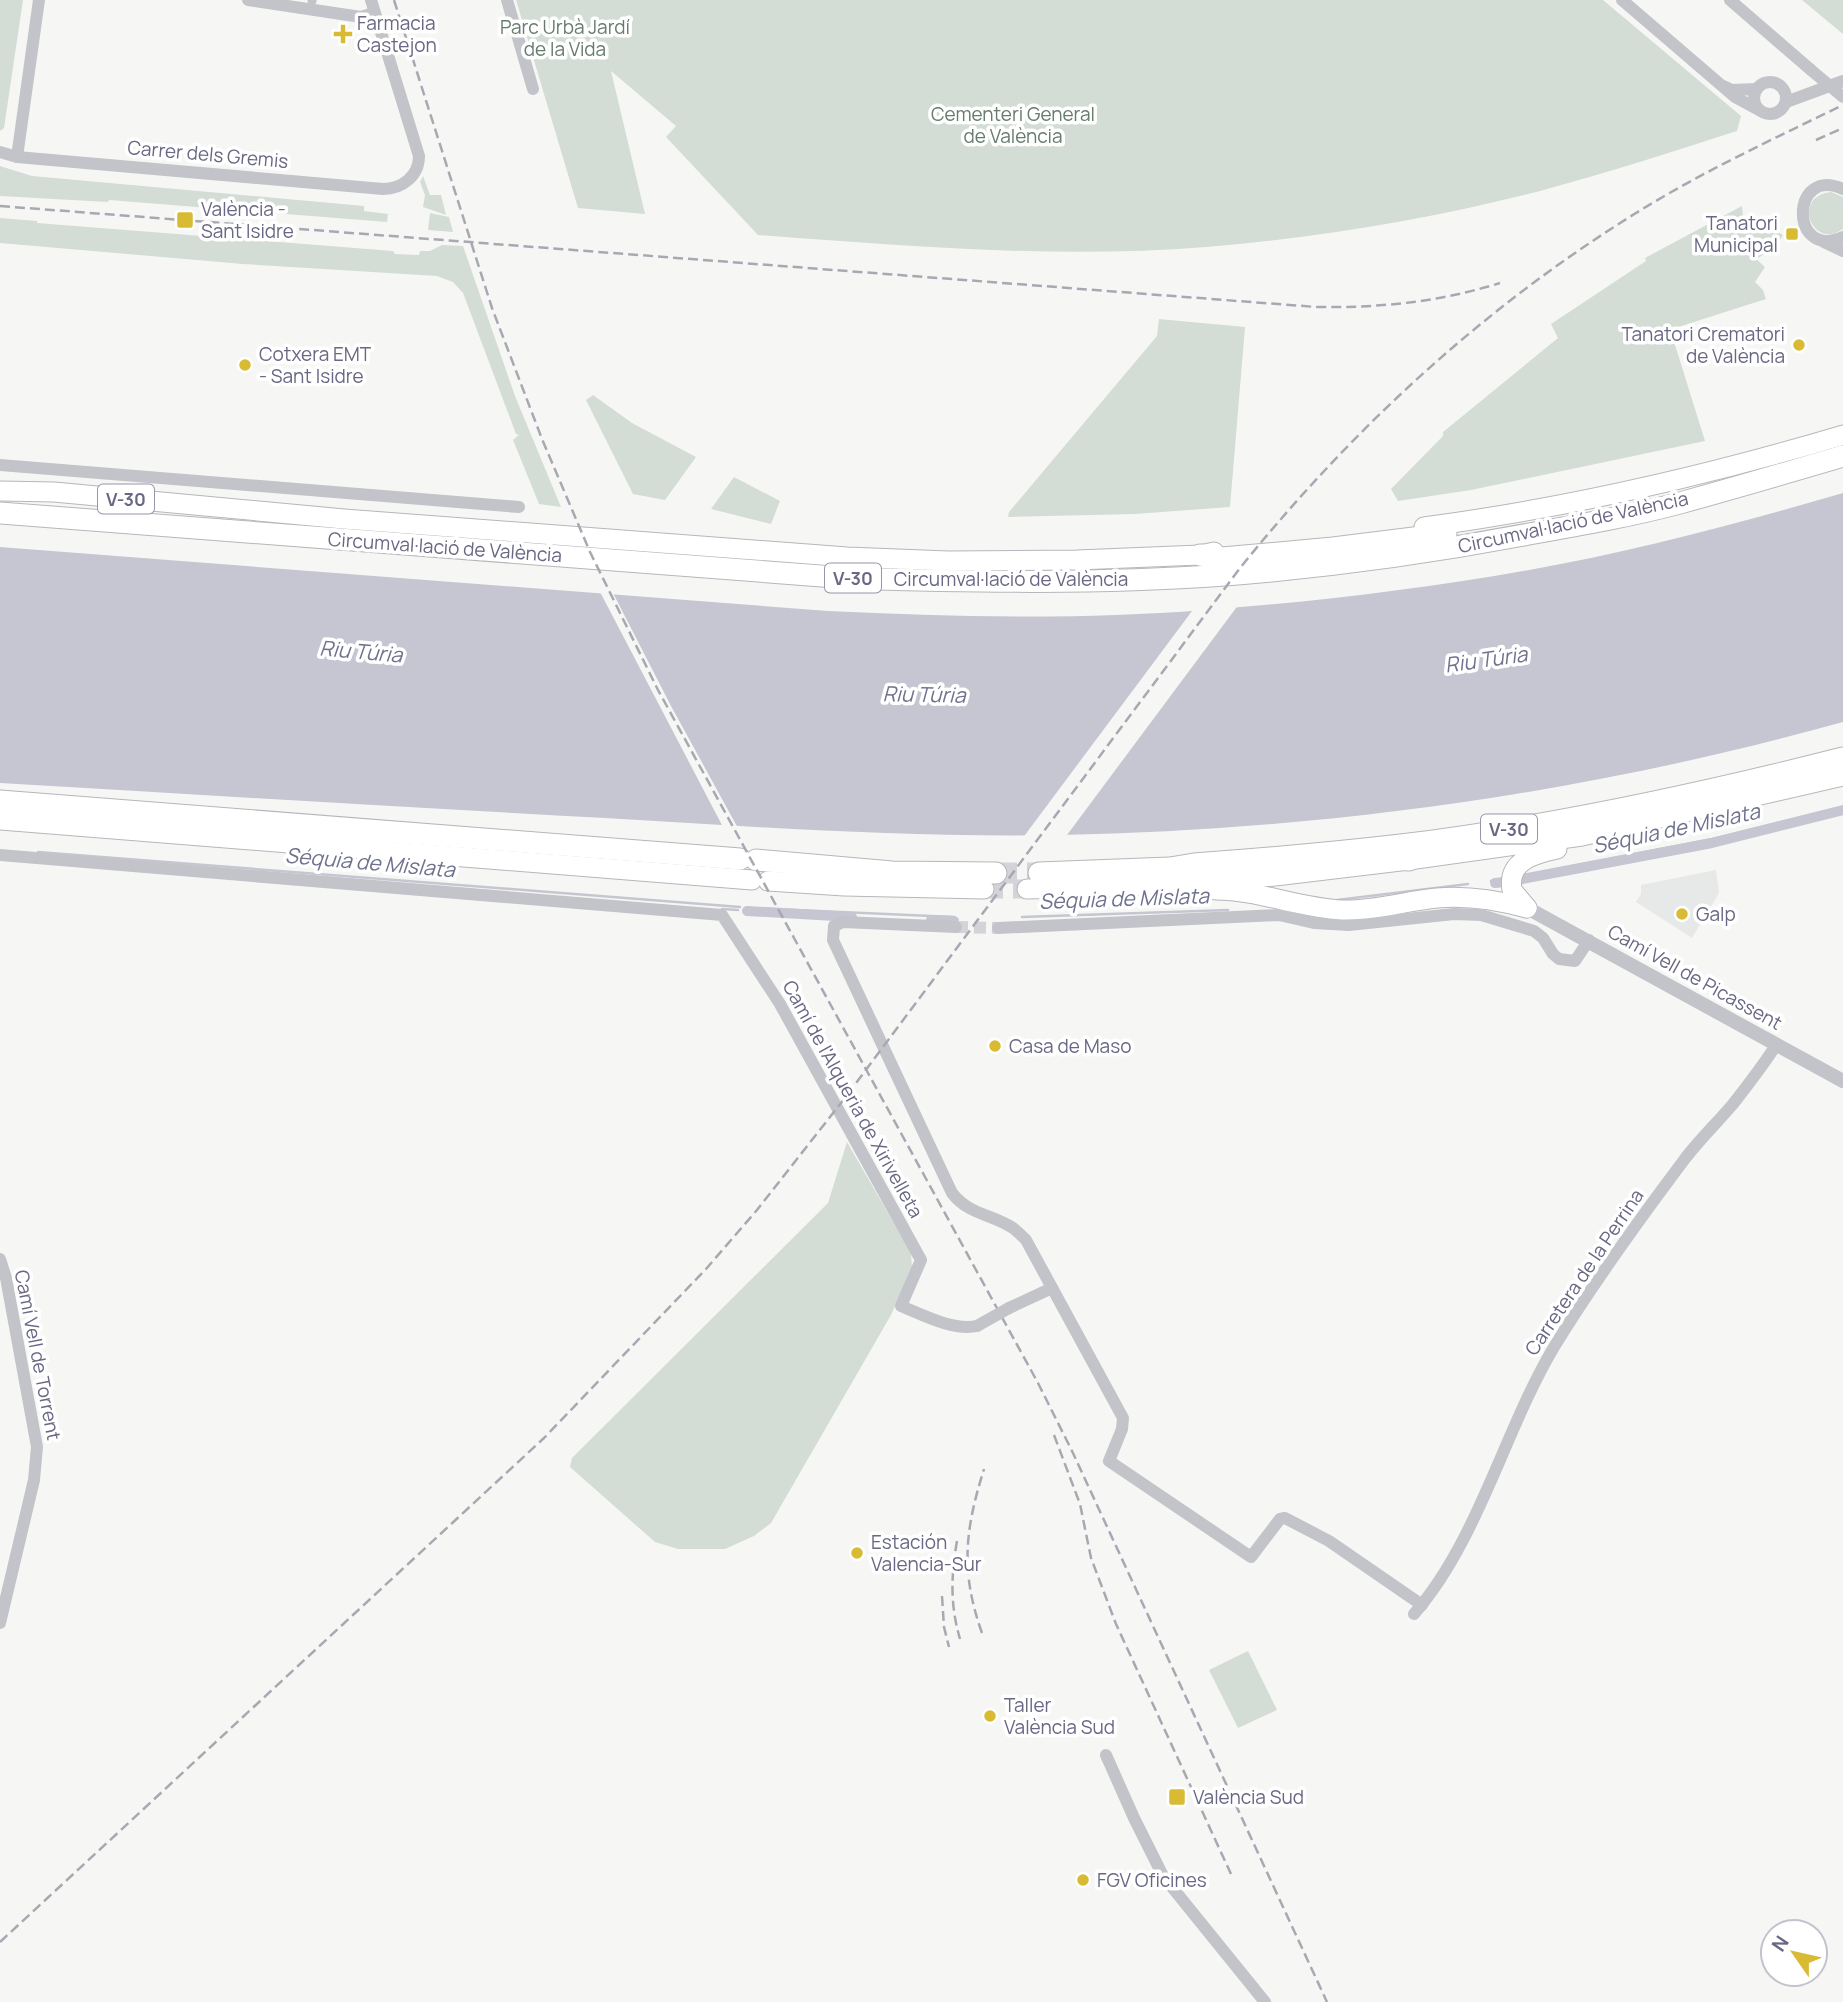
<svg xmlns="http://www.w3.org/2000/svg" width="1843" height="2002" font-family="Manrope,sans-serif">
<rect width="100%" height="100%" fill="#f6f7f4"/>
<path fill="#e7e8e8" d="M1716,870L1719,893L1692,938L1636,902L1641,894V885Z"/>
<g fill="#d4dcd6">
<path d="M0,0H23L4,128L0,131Z"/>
<path d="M516,0H1603L1741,116L1737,131C1672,152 1606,173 1540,191C1431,219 1318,238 1206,247C1056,259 907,246 758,235L666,137L676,126L611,71L645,214L578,208Z"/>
<path d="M1802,0H1843V34Z"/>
<path d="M0,166L32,176L364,206V211L388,214L387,222L109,200L108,202L0,196Z"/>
<path d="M423,176L430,195H441L446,215L423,207L425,195L420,182Z"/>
<path d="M1831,192L1843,197V229C1812,251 1791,196 1831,192Z"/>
<path d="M1742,206L1744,228L1766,226L1783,235L1775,248L1756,259L1765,267L1755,282L1763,290L1766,299L1672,329L1671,332L1705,441L1471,490L1398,501L1391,489L1443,436V432L1558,338L1551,324L1646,261L1645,258Z"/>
<path d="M430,213L449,217L453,232L428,230Z"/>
<path d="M0,218L37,221V223L393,251L395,254L419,255L420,251H430L442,245L463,246L515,396L561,507L539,504L513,440L519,435L516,434L463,293L453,282L437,276L243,264L0,243Z"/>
<path d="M1159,319L1245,327L1230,507L1135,514L1008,517L1009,512L1157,336Z"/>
<path d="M593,395L632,423L696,457L665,500L633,494L586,400Z"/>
<path d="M734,477L780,501L771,524L711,509Z"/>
<path d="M847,1142L911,1253L912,1267L891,1315L771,1523L754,1536L725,1549H678L655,1542L570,1467L572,1458L828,1203Z"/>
<path d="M1248,1651L1277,1710L1238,1728L1209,1670Z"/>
</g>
<path fill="#c5c6d1" d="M1843,493V722C1589,793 1324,830 1061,835C909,838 757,827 605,818C403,807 202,795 0,783V547L828,611C953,617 1079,620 1204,610C1313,602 1422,589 1529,570C1635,551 1740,523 1843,493Z"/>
<g fill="#f6f7f4">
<path d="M599,590L612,591L671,706L739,830L724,829Z"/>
<path d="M1239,604L1064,839H1022L1195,607Z"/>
</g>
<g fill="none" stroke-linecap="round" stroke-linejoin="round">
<g stroke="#c5c6d1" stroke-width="2.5">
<path d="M38,852L740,907"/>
<path d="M1521,876L1712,839L1843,807"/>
<path d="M1491,881L1505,878"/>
<path d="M1337,900L1468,884"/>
<path d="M748,908L954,917"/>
<path d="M722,909L738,910"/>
<path d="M1022,917L1228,910"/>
</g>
<g stroke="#c5c6d1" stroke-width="10">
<path d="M1517,880L1712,843L1843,810"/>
<path d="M1495,883L1504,882"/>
<path d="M747,911L852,917"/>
<path d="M931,920L954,921"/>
</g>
<path stroke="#d3d3d8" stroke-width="12" stroke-dasharray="12 6" stroke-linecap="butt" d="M956,927L998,928"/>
<path stroke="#d3d3d8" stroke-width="19" stroke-dasharray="19 10" stroke-linecap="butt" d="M984,889H1027"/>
<path stroke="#d3d3d8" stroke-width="21" stroke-dasharray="21 10" stroke-linecap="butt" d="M996,873H1039"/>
<g stroke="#b6b6bc" stroke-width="21">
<g id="trunk">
<path d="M0,491L54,492L344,519L847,557L948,561L1077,560L1200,555L1214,552"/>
<path d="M1424,527C1566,508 1706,476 1843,435"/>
<path d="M0,820L752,880"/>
<path d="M768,881L844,886L984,889"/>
<path d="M1027,889L1173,885L1275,876L1409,860L1582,836L1843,776"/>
<path d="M1216,890C1258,890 1299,908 1342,910C1373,911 1406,901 1437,898C1468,895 1497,900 1527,908"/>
<path d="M1527,908L1512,890C1507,861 1534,854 1557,849"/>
</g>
</g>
<g stroke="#b6b6bc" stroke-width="23">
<g id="motorway">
<path d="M0,513L848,578C974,582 1100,584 1225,575C1327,567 1429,553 1529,534C1580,525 1631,516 1680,503C1734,488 1789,472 1843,456"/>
<path d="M1200,555L1222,558L1333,548L1446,534"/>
<path d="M0,801L740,859"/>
<path d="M756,860L892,872L996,873"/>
<path d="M1374,860L1389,858L1409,860"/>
<path d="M1039,873L1170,868L1194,864C1263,859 1332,853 1401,845C1550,827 1697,795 1843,758"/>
</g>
</g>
<path stroke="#c3c3ca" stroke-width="9" d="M312,0V1"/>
<g stroke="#c3c3ca" stroke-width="12">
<path d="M248,0L361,17L374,13"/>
<path d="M507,0L533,89"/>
<path d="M1622,0L1735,97L1759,110"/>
<path d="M1730,0L1811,70"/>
<circle cx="1770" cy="98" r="16"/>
<path d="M1723,86L1732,90L1757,89"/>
<path d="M1786,102L1843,81"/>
<path d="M0,152L17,157L383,189C402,189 419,176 419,156L371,0"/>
<path d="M17,157L39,0"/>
<path d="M1843,189C1790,165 1789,261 1843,237"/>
<path d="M1824,242L1843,251"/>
<path d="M0,465L519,507"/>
<path d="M0,855L722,915L780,1004L921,1260L901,1306C923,1315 953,1331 977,1326"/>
<path d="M956,927L843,922L834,926L833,940L952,1193C969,1215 992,1214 1013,1228C1017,1231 1022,1236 1026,1240L1123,1418L1122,1429L1109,1461L1251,1557L1280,1519L1285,1518L1329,1541L1422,1605"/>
<path d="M998,928L1279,915L1314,923L1349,925L1454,914L1481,915L1534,931L1543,938L1553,954L1559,959L1575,961L1589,940"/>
<path d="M0,1259L6,1278L37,1447L34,1480L0,1623"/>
<path d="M1009,1308L1052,1288"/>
<path d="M1414,1614C1478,1541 1504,1431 1554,1347C1593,1283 1639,1220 1684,1160C1699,1140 1717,1123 1733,1104C1748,1085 1763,1065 1777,1044"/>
<path d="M1106,1755L1134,1818L1163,1876L1265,2002"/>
</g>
<path stroke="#c3c3ca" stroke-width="14" d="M1527,908L1843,1081"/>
<use href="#trunk" stroke="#fff" stroke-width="19"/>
<use href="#motorway" stroke="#fff" stroke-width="21"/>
<g stroke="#a8a8b2" stroke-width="2.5" stroke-dasharray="10 5" stroke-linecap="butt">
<path d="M394,0L492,308L542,439L590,552L658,690L1038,1383L1072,1451L1327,2002"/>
<path d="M1816,140L1843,128"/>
<path d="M0,206L1316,307C1380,308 1439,302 1500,283"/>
<path d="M1054,1435L1080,1504L1091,1558L1116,1624L1231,1874"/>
<path d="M957,1541C951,1576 950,1605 960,1639"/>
<path d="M942,1596L944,1627L949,1647"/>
<path d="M982,1633C960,1571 965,1530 984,1469"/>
<path d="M0,1942L544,1438L706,1269L757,1210L848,1094L1240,568C1353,428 1483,308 1636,213C1702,172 1773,139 1843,105"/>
</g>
<g stroke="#c3c3ca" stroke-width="12">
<path d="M1811,70L1843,97"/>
<path d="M977,1326L1009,1308"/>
</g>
</g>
<g fill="#d8bb33" stroke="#fff" stroke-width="2.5">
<path d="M339.5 23.5h7v7h7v7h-7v7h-7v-7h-7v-7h7z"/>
<rect x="176" y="211" width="18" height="18" rx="3.5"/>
<rect x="1785" y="227" width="14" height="14" rx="3.5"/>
<circle cx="1799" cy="345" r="7"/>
<circle cx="245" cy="365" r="7"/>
<circle cx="1682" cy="914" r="7"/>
<circle cx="995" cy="1046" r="7"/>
<circle cx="857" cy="1553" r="7"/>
<circle cx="990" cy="1716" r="7"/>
<rect x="1168" y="1788" width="18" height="18" rx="3.5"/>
<circle cx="1083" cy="1880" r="7"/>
</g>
<g text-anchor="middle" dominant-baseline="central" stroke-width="7" stroke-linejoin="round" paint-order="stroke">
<g fill="#fff" stroke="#9695a9" stroke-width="2">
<rect x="98" y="484.5" width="56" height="29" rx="5"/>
<rect x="825" y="563.5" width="56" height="29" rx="5"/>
<rect x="1481" y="814.5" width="56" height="29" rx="5"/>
</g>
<g font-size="18" font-weight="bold" fill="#696884">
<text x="126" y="499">V-30</text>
<text x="853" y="578">V-30</text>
<text x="1509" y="829">V-30</text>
</g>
<g font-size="19" fill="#696884" stroke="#fff" text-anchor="start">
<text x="357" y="23">Farmacia<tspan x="357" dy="22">Castejon</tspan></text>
<text x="201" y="209">València -<tspan x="201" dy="22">Sant Isidre</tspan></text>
<text x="1778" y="223" text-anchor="end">Tanatori<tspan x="1778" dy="22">Municipal</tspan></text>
<text x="1785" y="334" text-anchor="end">Tanatori Crematori<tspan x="1785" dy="22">de València</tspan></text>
<text x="259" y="354">Cotxera EMT<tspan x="259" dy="22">- Sant Isidre</tspan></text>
<text x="1696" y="914">Galp</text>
<text x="1009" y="1046">Casa de Maso</text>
<text x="871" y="1542">Estación<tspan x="871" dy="22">Valencia-Sur</tspan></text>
<text x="1004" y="1705">Taller<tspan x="1004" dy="22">València Sud</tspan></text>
<text x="1193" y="1797">València Sud</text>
<text x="1097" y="1880">FGV Oficines</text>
</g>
<g font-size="19" fill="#677b6f" stroke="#fff">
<text x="565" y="27">Parc Urbà Jardí<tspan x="565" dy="22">de la Vida</tspan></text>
<text x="1013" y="114">Cementeri General<tspan x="1013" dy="22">de València</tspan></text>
</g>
<g font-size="19" fill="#696884" stroke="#fff">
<text transform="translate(208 154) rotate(5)">Carrer dels Gremis</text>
<text transform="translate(1573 522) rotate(-12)">Circumval·lació de València</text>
<text transform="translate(445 547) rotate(4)">Circumval·lació de València</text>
<text x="1011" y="579">Circumval·lació de València</text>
<text transform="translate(1695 977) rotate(29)">Camí Vell de Picassent</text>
<text transform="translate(853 1099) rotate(61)">Camí de l'Alqueria de Xirivelleta</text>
<text transform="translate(1584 1272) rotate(-56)">Carretera de la Perrina</text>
<text transform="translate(38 1355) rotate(79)">Camí Vell de Torrent</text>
</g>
<g font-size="21" font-style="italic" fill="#6f728d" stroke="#fff">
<text transform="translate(361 651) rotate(5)">Riu Túria</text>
<text transform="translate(1486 659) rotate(-8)">Riu Túria</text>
<text transform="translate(924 694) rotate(1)">Riu Túria</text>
<text transform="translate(1676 828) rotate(-12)">Séquia de Mislata</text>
<text transform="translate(370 862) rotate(5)">Séquia de Mislata</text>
<text transform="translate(1124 898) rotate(-2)">Séquia de Mislata</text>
</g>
</g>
<g transform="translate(1794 1953) rotate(304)"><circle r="33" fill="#ffffff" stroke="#c3c3ce" stroke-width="2"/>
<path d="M0-5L12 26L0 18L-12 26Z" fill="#d8bb33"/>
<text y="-10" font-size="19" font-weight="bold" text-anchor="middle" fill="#696884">N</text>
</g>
</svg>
